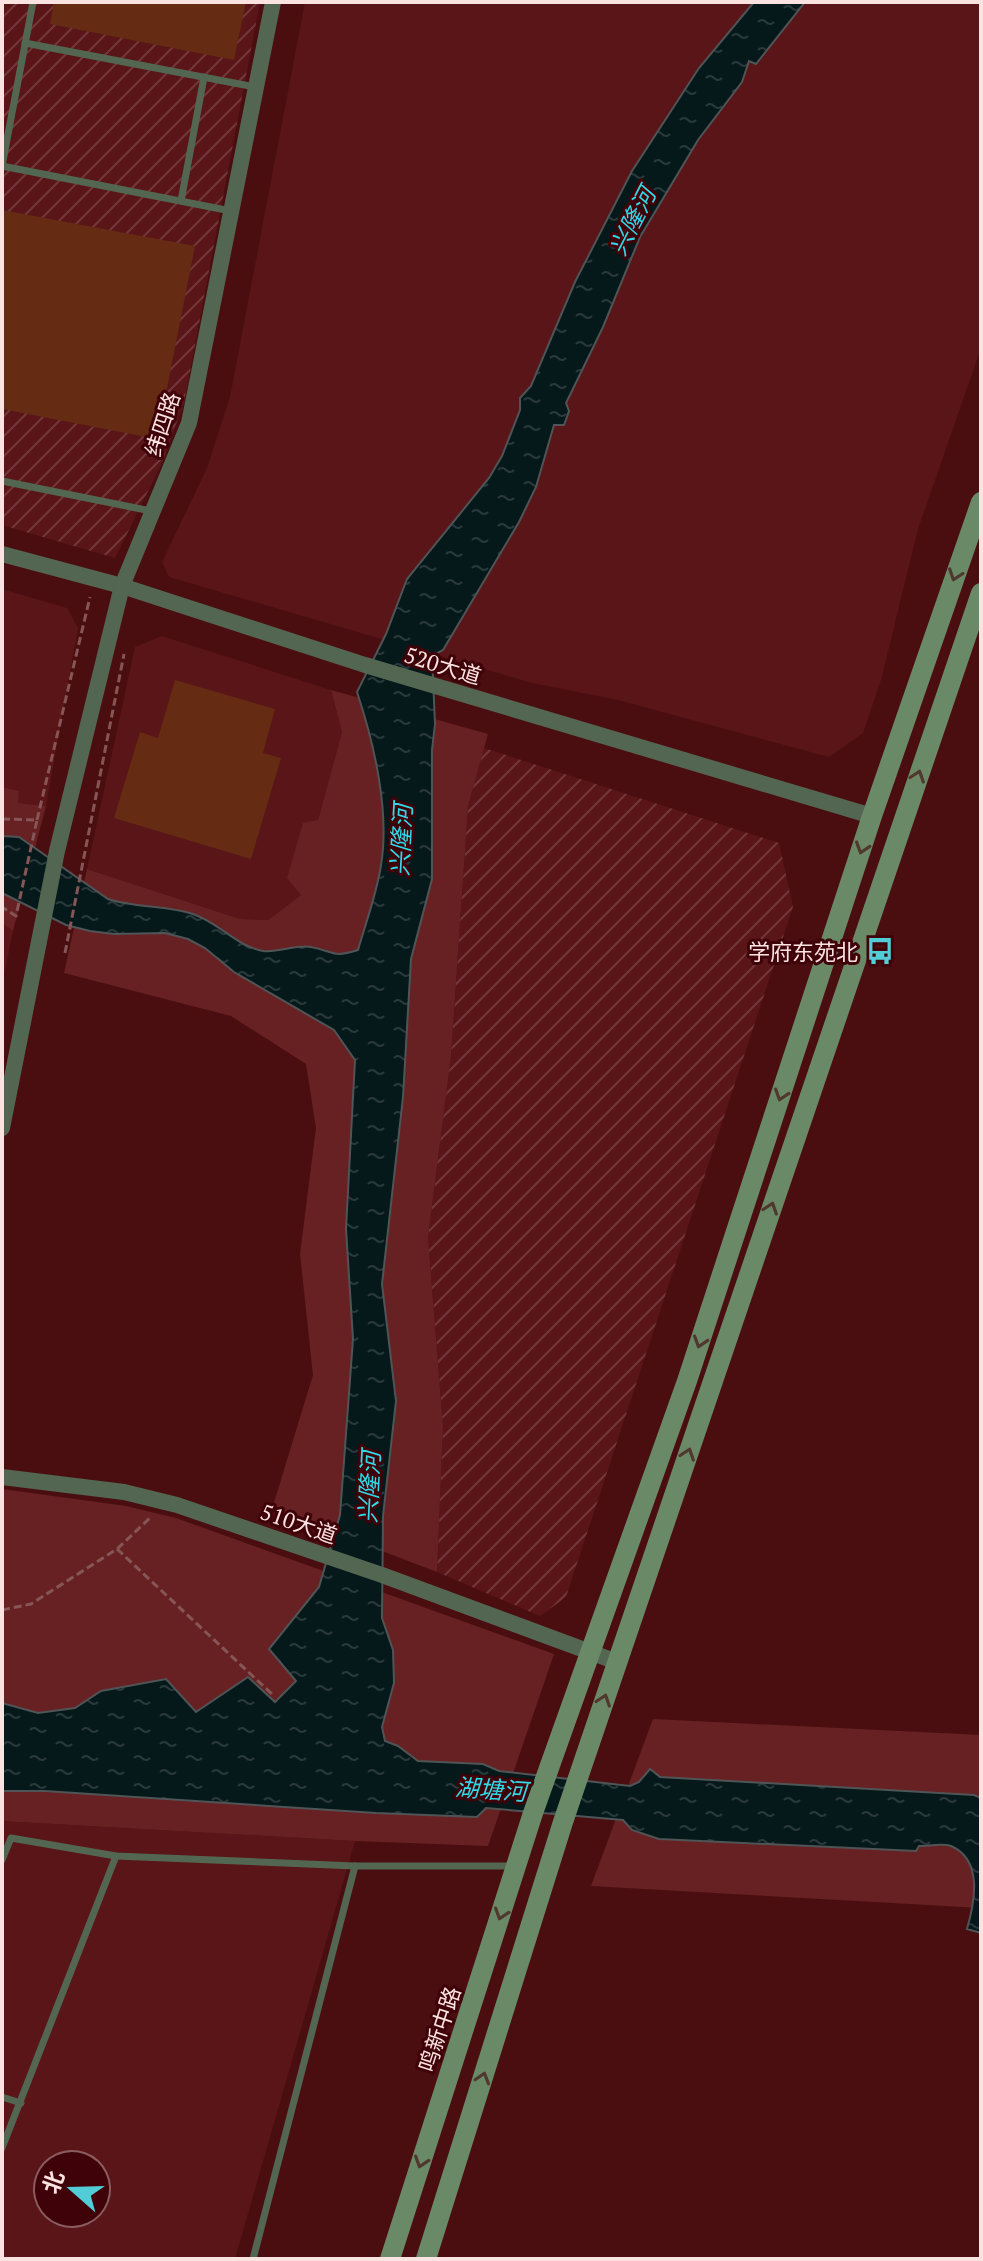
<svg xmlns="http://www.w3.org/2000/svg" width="983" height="2261" font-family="'PT Serif','Noto Sans SC',serif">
<defs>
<pattern id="industrial-furrows" width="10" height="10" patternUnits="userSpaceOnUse" patternTransform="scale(2)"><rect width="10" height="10" fill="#591518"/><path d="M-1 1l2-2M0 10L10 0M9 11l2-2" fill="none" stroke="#723739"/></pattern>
<pattern id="water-ripples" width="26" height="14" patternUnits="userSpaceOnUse" patternTransform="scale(2)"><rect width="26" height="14" fill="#05181a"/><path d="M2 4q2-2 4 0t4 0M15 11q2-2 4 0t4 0" fill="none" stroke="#2a393b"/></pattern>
</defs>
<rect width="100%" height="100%" fill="#4a0e11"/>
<g fill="#591518" fill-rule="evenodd">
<path d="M305,2H981V348L918,529L881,680L863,733L829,757L618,700L532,683L169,577L162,562L207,468L230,397Z"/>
<path d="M2,589L67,608L78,628L46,806L17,803L19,791L2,787Z"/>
<path d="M162,636L331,690L342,732L318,820L302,894L268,920L240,919L87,869L135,647Z"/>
<path d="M2,923L13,931L2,986Z"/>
<path d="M2,1821L355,1841L235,2259H2ZM48,2165H96V2213H48Z"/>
</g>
<g fill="url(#industrial-furrows)">
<path d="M2,2H260L184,403L161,465L115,558L2,525Z"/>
<path d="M484,748L779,843L793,907L566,1597L540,1616L437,1572L443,1427L428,1237L451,1056L468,806Z"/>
</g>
<g fill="#672122">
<path d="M331,690L488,734L468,806L451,1056L428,1237L443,1427L437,1572L272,1509L313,1375L300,1254L316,1128L306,1064L231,1016L64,973L87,869L240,919L268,920L301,895L287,878L303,823L318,820L342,732Z"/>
<path d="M2,787L19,791L18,803L46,806L13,931L2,923Z"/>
<path d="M2,1489L126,1506L176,1518L554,1654L488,1846L355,1841L2,1821Z"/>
<path d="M653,1719L981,1735V1908L591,1886Z"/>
</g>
<path fill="url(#water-ripples)" stroke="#4f5556" stroke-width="2" d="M754,2H805L756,64L749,61L742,82L698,140L640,237L603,327L566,403L569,411L564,425H554L536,487L519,522L443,650L432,656L435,724L432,750V879L411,959L403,1097L382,1284L396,1401L383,1516L382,1618L393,1650L394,1683L382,1727L385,1741L398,1746L418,1761L483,1764L499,1771L630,1786L639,1782L650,1769L660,1777L974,1795L981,1798V1933L967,1929C975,1901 983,1860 951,1846C943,1843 928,1846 919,1846L916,1851L659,1839L632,1830L623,1820L486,1808L477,1817L376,1813L45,1791H2V1703L38,1713L75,1708L101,1691L166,1679L196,1712L248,1677L275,1702L296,1681L269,1649L319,1587L340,1515L353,1339L346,1229L355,1060L334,1030L234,972L205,948L188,939L165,933L114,934L90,931L66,925L2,893V836L19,837L108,899C135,908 165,905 193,914C218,922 236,946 263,951C279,953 296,944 311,947C336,952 332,958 358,950C366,922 377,893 381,865C390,812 374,743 357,692L386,634L407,579L489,478L502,456L520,410V398L531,386L575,282L632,171L699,68Z"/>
<g fill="#652c13">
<path d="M54,2H246L234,60L50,24Z"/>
<path d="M2,210L195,246L157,439L2,409Z"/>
<path d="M175,680L275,709L263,753L281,758L251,859L114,818L140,732L158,738Z"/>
</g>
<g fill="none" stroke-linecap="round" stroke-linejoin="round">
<g stroke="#865657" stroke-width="3" stroke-dasharray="8 4" stroke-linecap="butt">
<path d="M2,819L37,820L16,916L2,907"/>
<path d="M37,820L90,597"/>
<path d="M65,953L124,654"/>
<path d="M117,1549L274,1696"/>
<path d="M2,1610L31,1604L117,1549L152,1516"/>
</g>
<g stroke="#526651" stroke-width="7">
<path d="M25,43L255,87"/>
<path d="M2,166L231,211"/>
<path d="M2,166L33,2"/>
<path d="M181,201L204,77"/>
<path d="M2,481L151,511"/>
<path d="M2,1860L11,1838L116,1856L355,1866H514"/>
<path d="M2,2097L21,2103"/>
<path d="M2,2148L116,1856"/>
<path d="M253,2259L355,1866"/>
</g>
<g stroke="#526651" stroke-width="16">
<path d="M2,554L122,586L365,665L872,816"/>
<path d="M2,1128L57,851L122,586L189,423L273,2"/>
<path d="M2,1477L124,1492L177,1505L382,1575L617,1662"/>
</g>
<g stroke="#6a8967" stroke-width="20">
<path d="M390,2259L533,1813L687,1381L872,816L981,502"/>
<path d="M426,2259L563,1822L981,593"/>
</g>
</g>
<defs><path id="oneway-chevron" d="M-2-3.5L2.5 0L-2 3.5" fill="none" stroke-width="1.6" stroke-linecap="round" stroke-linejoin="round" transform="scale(2)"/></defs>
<g stroke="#50382e">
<use href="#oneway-chevron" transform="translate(955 575) rotate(109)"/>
<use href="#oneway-chevron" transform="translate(918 776) rotate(-71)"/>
<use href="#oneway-chevron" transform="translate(862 848) rotate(108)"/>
<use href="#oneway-chevron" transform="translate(781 1095) rotate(108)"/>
<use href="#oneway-chevron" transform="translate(771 1208) rotate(-71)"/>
<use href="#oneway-chevron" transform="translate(700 1342) rotate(108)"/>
<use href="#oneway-chevron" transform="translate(688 1454) rotate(-71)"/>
<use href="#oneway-chevron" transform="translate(604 1700) rotate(-71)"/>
<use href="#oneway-chevron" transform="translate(501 1914) rotate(108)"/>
<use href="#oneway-chevron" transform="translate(483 2078) rotate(-73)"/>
<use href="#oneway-chevron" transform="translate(421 2162) rotate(108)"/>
</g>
<defs>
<g id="bus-bare" transform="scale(2.16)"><path d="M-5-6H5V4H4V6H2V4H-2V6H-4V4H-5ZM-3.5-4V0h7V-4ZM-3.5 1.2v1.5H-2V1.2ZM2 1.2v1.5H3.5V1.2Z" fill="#52ccd6" stroke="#3e0208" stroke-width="2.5" paint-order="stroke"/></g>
</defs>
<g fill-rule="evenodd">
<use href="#bus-bare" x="880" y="951"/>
</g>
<g text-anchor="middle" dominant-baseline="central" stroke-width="6" stroke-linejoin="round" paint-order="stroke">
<g font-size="22" fill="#fbe3e1" stroke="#3e0208">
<text transform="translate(162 424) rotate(-72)">纬四路</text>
<text transform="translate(443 665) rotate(17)">520大道</text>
<text transform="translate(299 1523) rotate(19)">510大道</text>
<text transform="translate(439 2029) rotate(-72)">鸣新中路</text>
</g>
<g font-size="22" fill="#fbe3e1" stroke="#3e0208" text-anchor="end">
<text x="858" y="951">学府东苑北</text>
</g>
<g font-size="24" font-style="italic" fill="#31d8e5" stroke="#3e0208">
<text transform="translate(632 221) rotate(-63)">兴隆河</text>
<text transform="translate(401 840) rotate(-87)">兴隆河</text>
<text transform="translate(369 1487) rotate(-87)">兴隆河</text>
<text transform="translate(491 1789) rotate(4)">湖塘河</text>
</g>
</g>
<rect width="983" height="2261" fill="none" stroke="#fbe3e1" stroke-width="8"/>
<g transform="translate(72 2189) rotate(290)"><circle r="38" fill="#3e0208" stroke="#8a5c5f" stroke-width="2"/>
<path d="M0-6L14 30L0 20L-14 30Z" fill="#52ccd6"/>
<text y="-12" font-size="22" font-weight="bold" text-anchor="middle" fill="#fbe3e1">北</text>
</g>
</svg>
